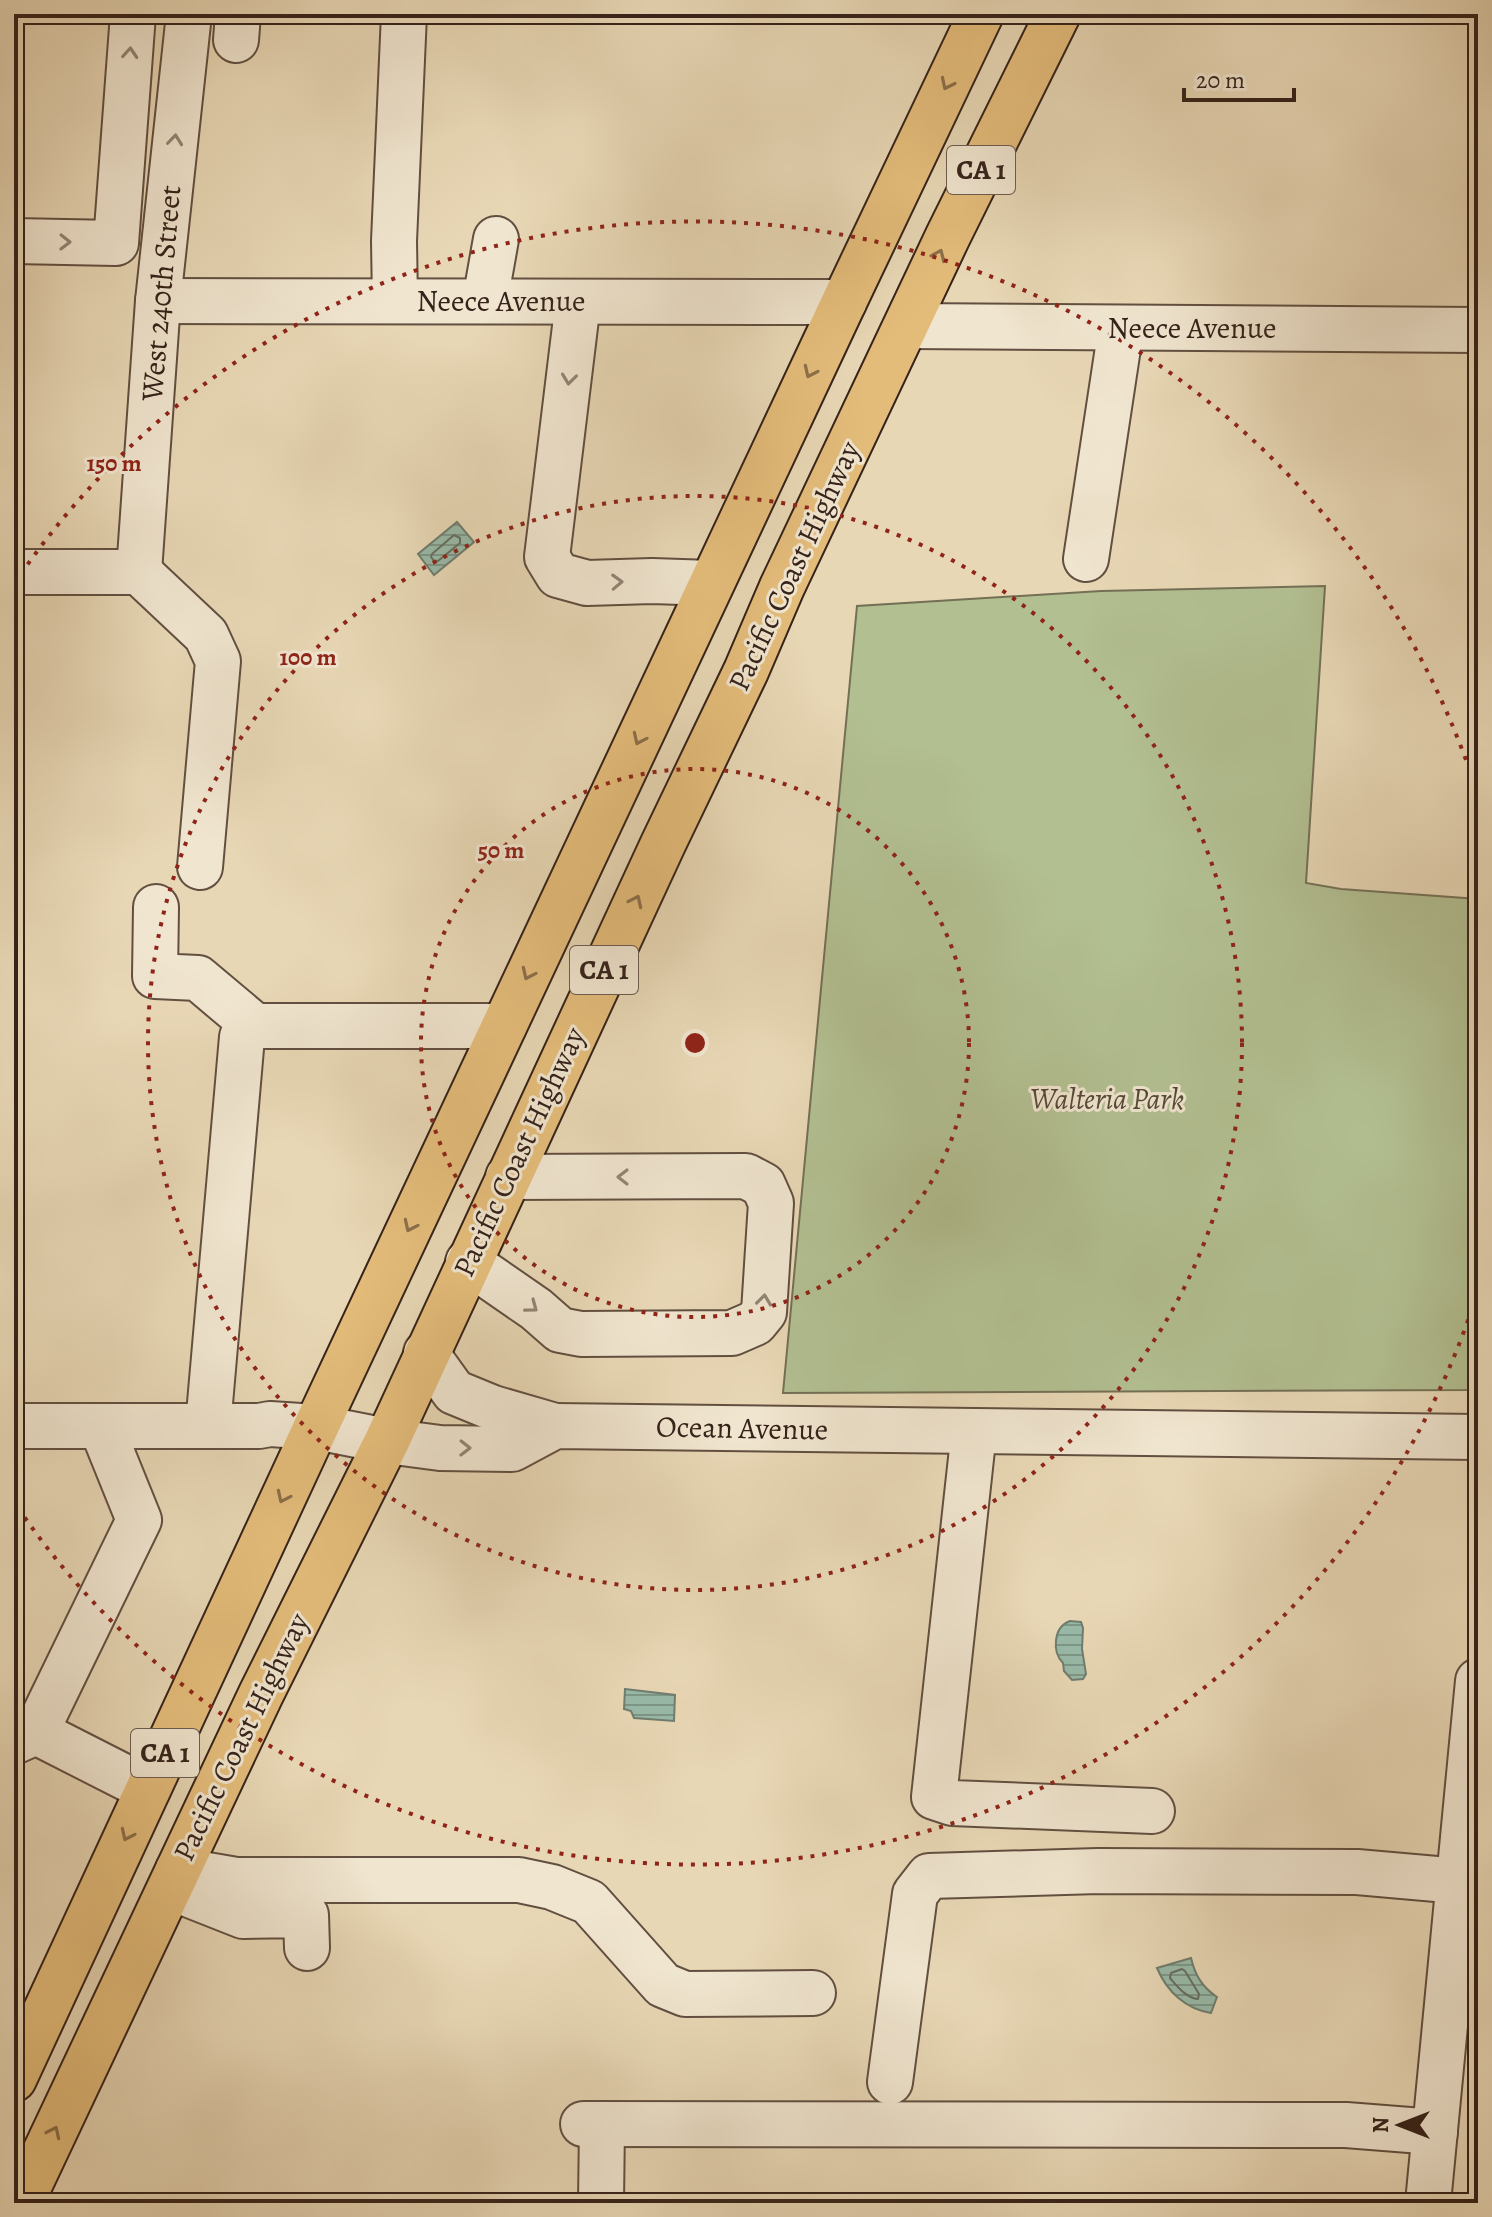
<svg xmlns="http://www.w3.org/2000/svg" width="1492" height="2217" font-family="Alegreya,serif">
<defs>
<pattern id="water-rules" width="6" height="5" patternUnits="userSpaceOnUse" patternTransform="scale(2)"><rect width="6" height="5" fill="#98baa8"/><path d="M0 2.5h6" fill="none" stroke="#7d9788"/></pattern>
</defs>
<rect width="100%" height="100%" fill="#e8d7b5"/>
<filter id="stains"><feTurbulence type="fractalNoise" baseFrequency=".0025" numOctaves="4"/><feColorMatrix values="0 0 0 0 .2 0 0 0 0 .09 0 0 0 0 .02 0 0 0 .5 -.17"/></filter>
<radialGradient id="worn" r=".72"><stop offset=".6" stop-color="#630" stop-opacity="0"/><stop offset="1" stop-color="#630" stop-opacity=".3"/></radialGradient>
<path fill="#b2bf91" stroke="#747056" stroke-width="2" d="M1325,586L1306,883L1341,889L1478,899V1333L1470,1390L783,1393L857,606L1101,591Z"/>
<g fill="url(#water-rules)" stroke="#707d6f" stroke-width="2">
<path d="M457,522L474,542L434,575L418,554Z"/>
<path d="M1070,1621L1081,1622L1083,1628L1082,1649L1086,1674L1083,1679L1072,1680L1064,1671L1063,1663C1052,1652 1053,1627 1070,1621Z"/>
<path d="M625,1689L675,1695L674,1721L634,1718L631,1711L624,1709Z"/>
<path d="M1191,1958C1195,1975 1202,1987 1217,1997L1211,2013C1186,2009 1167,1992 1157,1968Z"/>
</g>
<g fill="none" stroke-linecap="round" stroke-linejoin="round">
<g stroke="#666e61" stroke-width="2">
<path d="M454,535L460,538V543L438,561H434L431,557L432,554Z"/>
<path d="M1182,1969L1185,1971L1199,1994L1198,1999C1186,1998 1177,1986 1170,1978L1171,1973Z"/>
</g>
<g stroke="#624f41" stroke-width="48">
<g id="minor">
<path d="M236,40L238,14"/>
<path d="M14,241L116,243L133,14"/>
<path d="M158,301L844,302"/>
<path d="M395,301L394,241L404,14"/>
<path d="M485,301L496,239"/>
<path d="M578,302L547,557L558,575L587,583L652,581L711,583"/>
<path d="M907,326L1478,330"/>
<path d="M1086,559L1121,328"/>
<path d="M14,572H139"/>
<path d="M139,572L158,301L189,14"/>
<path d="M139,572L206,635L218,661L200,867"/>
<path d="M156,907L155,976L198,978L255,1026"/>
<path d="M468,1262L536,1309L560,1330L581,1334L732,1333L755,1323L764,1312L771,1203L763,1185L746,1176L508,1177"/>
<path d="M426,1353L454,1392L493,1408L555,1426"/>
<path d="M14,1426H259L270,1424L316,1427L387,1441L440,1448L512,1449L555,1426L1478,1437"/>
<path d="M208,1426L242,1037L255,1026H504"/>
<path d="M974,1431L934,1797L952,1803L1152,1811"/>
<path d="M36,1732L148,1789"/>
<path d="M14,1742L36,1732L139,1520L101,1426"/>
<path d="M178,1870L236,1880H519L552,1887L589,1902L663,1985L685,1994L813,1993"/>
<path d="M172,1888L243,1916L306,1915L307,1948"/>
<path d="M890,2082L915,1894L929,1876L1098,1871L1357,1872L1459,1881"/>
<path d="M583,2124L1346,2125L1435,2132"/>
<path d="M601,2203L602,2124"/>
<path d="M1428,2203L1478,1681"/>
</g>
</g>
<g stroke="#35221a" stroke-width="48">
<g id="highway">
<path d="M14,2079L316,1427L844,302L981,14"/>
<path d="M21,2203L261,1694L387,1441L663,844L746,671L782,587L948,236L1058,14"/>
</g>
</g>
<use href="#minor" stroke="#f0e5cf" stroke-width="44"/>
<use href="#highway" stroke="#e4bc7a" stroke-width="44"/>
</g>
<defs><path id="oneway-chevron" d="M-2-3.5L2.5 0L-2 3.5" fill="none" stroke-width="1.6" stroke-linecap="round" stroke-linejoin="round" transform="scale(2)"/></defs>
<g stroke="#928474">
<use href="#oneway-chevron" transform="translate(130 53) rotate(-86)"/>
<use href="#oneway-chevron" transform="translate(175 140) rotate(-84)"/>
<use href="#oneway-chevron" transform="translate(65 242) rotate(1)"/>
<use href="#oneway-chevron" transform="translate(569 379) rotate(97)"/>
<use href="#oneway-chevron" transform="translate(617 582) rotate(-2)"/>
<use href="#oneway-chevron" transform="translate(623 1177) rotate(180)"/>
<use href="#oneway-chevron" transform="translate(764 1300) rotate(-83)"/>
<use href="#oneway-chevron" transform="translate(532 1307) rotate(37)"/>
<use href="#oneway-chevron" transform="translate(465 1448) rotate(1)"/>
</g>
<g stroke="#8c6f4a">
<use href="#oneway-chevron" transform="translate(947 84) rotate(116)"/>
<use href="#oneway-chevron" transform="translate(939 255) rotate(-66)"/>
<use href="#oneway-chevron" transform="translate(810 372) rotate(115)"/>
<use href="#oneway-chevron" transform="translate(639 739) rotate(115)"/>
<use href="#oneway-chevron" transform="translate(636 901) rotate(-65)"/>
<use href="#oneway-chevron" transform="translate(528 974) rotate(115)"/>
<use href="#oneway-chevron" transform="translate(410 1226) rotate(115)"/>
<use href="#oneway-chevron" transform="translate(283 1497) rotate(115)"/>
<use href="#oneway-chevron" transform="translate(127 1835) rotate(115)"/>
<use href="#oneway-chevron" transform="translate(54 2132) rotate(-65)"/>
</g>
<g fill="none" stroke="#8f2418" stroke-width="4" stroke-dasharray="4 8">
<circle cx="695" cy="1043" r="274"/>
<circle cx="695" cy="1043" r="547"/>
<path d="M1476 1297A821 821 0 0 1 14 1502M14 584A821 821 0 0 1 1476 789"/>
</g>
<g text-anchor="middle" dominant-baseline="central" stroke-width="6" stroke-linejoin="round" paint-order="stroke">
<g fill="#f0e5cf" stroke="#6d5c50" stroke-width="2">
<rect x="947" y="146" width="68" height="48" rx="6"/>
<rect x="570" y="946" width="68" height="48" rx="6"/>
<rect x="131" y="1729" width="68" height="48" rx="6"/>
</g>
<g font-size="28" font-weight="bold" fill="#35221a">
<text x="981" y="170">CA 1</text>
<text x="604" y="970">CA 1</text>
<text x="165" y="1753">CA 1</text>
</g>
<g font-size="30" fill="#35221a" stroke="#f0e5cf">
<text transform="translate(161 293) rotate(-85)">West 240th Street</text>
<text x="501" y="301">Neece Avenue</text>
<text x="1192" y="328">Neece Avenue</text>
<text transform="translate(794 566) rotate(-65)">Pacific Coast Highway</text>
<text transform="translate(519 1152) rotate(-65)">Pacific Coast Highway</text>
<text transform="translate(742 1428) rotate(1)">Ocean Avenue</text>
<text transform="translate(241 1737) rotate(-64)">Pacific Coast Highway</text>
</g>
<g font-size="30" font-style="italic" fill="#544938" stroke="#f0e5cf">
<text x="1107" y="1099">Walteria Park</text>
</g>
</g>
<circle cx="695" cy="1043" r="12" fill="#8f2418" stroke="#f0e5cf" stroke-width="4"/>
<g font-size="24" text-anchor="middle" font-weight="bold" fill="#8f2418" stroke="#f0e5cf" stroke-width="6" stroke-linejoin="round" paint-order="stroke">
<text x="114" y="471">150 m</text>
<text x="308" y="665">100 m</text>
<text x="501" y="858">50 m</text>
</g>
<rect width="1492" height="2217" fill="none" stroke="#e8d7b5" stroke-width="48"/>
<rect x="16" y="16" width="1460" height="2185" fill="none" stroke="#35221a" stroke-width="4"/>
<rect x="24" y="24" width="1444" height="2169" fill="none" stroke="#35221a" stroke-width="2"/>
<g transform="translate(1400 2125) rotate(270)" stroke="#f0e5cf" stroke-width="6" paint-order="stroke">
<path d="M0-6L14 30L0 20L-14 30Z" fill="#35221a"/>
<text y="-12" font-size="22" font-weight="bold" text-anchor="middle" fill="#35221a">N</text>
</g>
<path d="M1184 88v12h110v-12" fill="none" stroke="#35221a" stroke-width="4"/>
<text x="1196" y="88" font-size="24" fill="#35221a" stroke="#f0e5cf" stroke-width="6" paint-order="stroke">20 m</text>
<rect width="100%" height="100%" filter="url(#stains)"/>
<rect width="100%" height="100%" fill="url(#worn)"/>
</svg>
